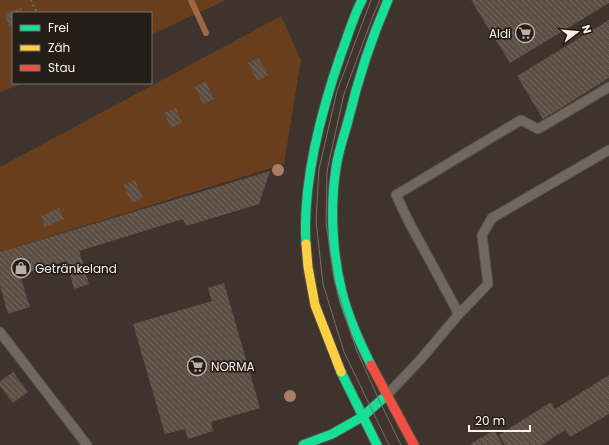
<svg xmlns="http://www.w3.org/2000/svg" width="609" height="445" font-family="Poppins,sans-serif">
<defs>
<pattern id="building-back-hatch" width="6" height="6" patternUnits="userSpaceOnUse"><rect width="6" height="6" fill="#5d4f44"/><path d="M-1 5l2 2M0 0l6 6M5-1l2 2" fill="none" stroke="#75695f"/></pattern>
</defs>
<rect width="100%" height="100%" fill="#3e342d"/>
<g fill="#683e1d">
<path d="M0,0H226L151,35V13H13V83H24L0,92Z"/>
<path d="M281,16L301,60L284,164L0,252V167Z"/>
</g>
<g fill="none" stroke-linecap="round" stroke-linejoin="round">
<path stroke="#9e6840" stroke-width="6" d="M191,0L206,33"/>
</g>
<g fill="url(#building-back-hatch)">
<path d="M471,0H609V3L510,63Z"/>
<path d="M21,8L23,13H13V26L9,27L5,14Z"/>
<path d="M609,20V78L543,119L517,76Z"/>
<path d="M259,58L268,75L257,81L248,63Z"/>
<path d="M206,81L214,99L203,104L195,87Z"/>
<path d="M176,108L182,123L171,128L164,113Z"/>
<path d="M270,171L259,204L186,226L183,219L79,251L89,284L74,289L66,261L20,275L30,307L8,314L0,286V252Z"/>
<path d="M135,180L143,198L132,203L123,185Z"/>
<path d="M59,208L64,219L45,227L41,216Z"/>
<path d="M224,283L260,408L211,422L213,431L188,439L185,429L165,434L133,324L212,301L208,288Z"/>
<path d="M13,372L28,392L13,403L0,386V381Z"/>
<path d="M609,375V414L570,437L565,430L542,445H505L499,435L551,402L555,409Z"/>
<path d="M494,430L503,445H469Z"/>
</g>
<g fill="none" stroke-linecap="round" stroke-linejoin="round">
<g stroke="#585049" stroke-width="11">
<g id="lane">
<path d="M459,314L488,284L482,235L492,218L609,150"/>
<path d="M0,332L87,445"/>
<path d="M387,395L421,359L459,314L410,224L396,195L521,120L538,129L609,87"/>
</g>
</g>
<g stroke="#585049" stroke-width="11">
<g id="fast">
<path d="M306,244C302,183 321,112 341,54C348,36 353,17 362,0"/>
<path d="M371,365C359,341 348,317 342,292C332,254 330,206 336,168C338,152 344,136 348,121C358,79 371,39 388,0"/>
<path d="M341,372L377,445"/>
<path d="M303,445L332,434L362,417L387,395"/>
</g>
</g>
<g stroke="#585049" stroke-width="11">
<path id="slow" d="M306,244L308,267L315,305L341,372"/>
</g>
<g stroke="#585049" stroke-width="11">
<path id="jam" d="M371,365L414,445"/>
</g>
<path stroke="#6a645e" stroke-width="2.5" stroke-dasharray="2 3" stroke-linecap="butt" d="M31,0L37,13"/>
<use href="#lane" stroke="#706762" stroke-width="9"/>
<use href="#fast" stroke="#16e098" stroke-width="9"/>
<use href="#slow" stroke="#ffcf43" stroke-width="9"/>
<use href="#jam" stroke="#f24e42" stroke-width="9"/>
<g stroke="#77706a" stroke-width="1">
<path d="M371,0L337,91L319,169L316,221L323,284L344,352L389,445"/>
<path d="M380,0L373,16L344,94L327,171L326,223L335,283L356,349L380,402L401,445"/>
</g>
</g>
<g fill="#a77e61">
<circle cx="278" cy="170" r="6"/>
<circle cx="290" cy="396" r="6"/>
</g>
<defs>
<g id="supermarket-ring" transform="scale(1)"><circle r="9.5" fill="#251d17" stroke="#bbb0a8" stroke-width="1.5"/><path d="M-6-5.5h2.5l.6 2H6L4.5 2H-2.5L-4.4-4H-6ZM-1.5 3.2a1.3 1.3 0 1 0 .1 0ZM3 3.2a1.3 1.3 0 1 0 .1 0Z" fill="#bbb0a8"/></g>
<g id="shop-ring" transform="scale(1)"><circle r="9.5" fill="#251d17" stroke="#bbb0a8" stroke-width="1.5"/><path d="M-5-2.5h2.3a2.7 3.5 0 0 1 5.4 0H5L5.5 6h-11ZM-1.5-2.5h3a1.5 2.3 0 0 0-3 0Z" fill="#bbb0a8"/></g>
</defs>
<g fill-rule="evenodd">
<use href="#supermarket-ring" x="525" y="33"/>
<use href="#shop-ring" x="21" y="268"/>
<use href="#supermarket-ring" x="197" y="366"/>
</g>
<g text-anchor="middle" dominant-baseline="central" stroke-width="3.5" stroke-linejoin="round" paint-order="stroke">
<g font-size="12" fill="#fef2eb" stroke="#251d17" text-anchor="start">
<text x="511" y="33" text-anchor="end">Aldi</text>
<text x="35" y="268">Getränkeland</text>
<text x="211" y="366">NORMA</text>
</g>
</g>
<rect x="12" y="12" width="140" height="72" fill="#251d17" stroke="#7c726c"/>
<rect x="20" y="25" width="20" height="6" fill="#16e098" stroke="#7c726c"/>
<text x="48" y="32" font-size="12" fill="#fef2eb">Frei</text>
<rect x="20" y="45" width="20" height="6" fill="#ffcf43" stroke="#7c726c"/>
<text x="48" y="52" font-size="12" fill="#fef2eb">Zäh</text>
<rect x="20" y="65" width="20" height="6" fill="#f24e42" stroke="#7c726c"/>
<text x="48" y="72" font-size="12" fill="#fef2eb">Stau</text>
<g transform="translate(577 32) rotate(74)" stroke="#251d17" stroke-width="3" paint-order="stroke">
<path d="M0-3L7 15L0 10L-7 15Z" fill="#fef2eb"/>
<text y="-6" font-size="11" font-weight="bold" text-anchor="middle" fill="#fef2eb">N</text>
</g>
<path d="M469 425v6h61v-6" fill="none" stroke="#fef2eb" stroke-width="2"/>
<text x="475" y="425" font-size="12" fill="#fef2eb" stroke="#251d17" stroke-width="3" paint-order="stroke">20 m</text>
</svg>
